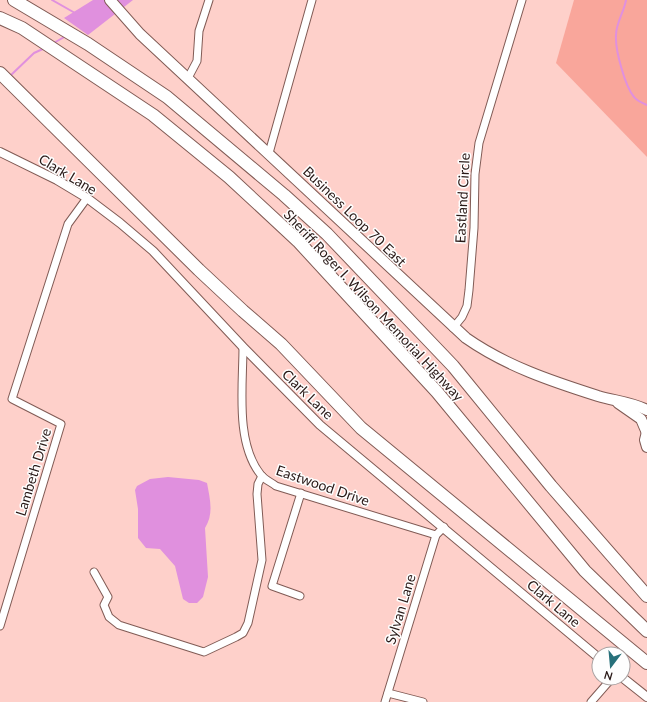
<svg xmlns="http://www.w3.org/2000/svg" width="647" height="702" font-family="Lato,sans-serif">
<rect width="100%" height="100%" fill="#fed0ca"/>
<path fill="#f9a69b" d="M574,0H647V157L556,63Z"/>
<g fill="#e090de">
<path d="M93,0H133L88,35L64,18Z"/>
<path d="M168,477L199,480L207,483C210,499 214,514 205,528L208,577L203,597L197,603H189L183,599L175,566L160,549L146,548L138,538V509L135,490L137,486L150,479Z"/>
</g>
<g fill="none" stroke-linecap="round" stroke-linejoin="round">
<g stroke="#e090de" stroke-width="2">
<path d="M52,0L75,13"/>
<path d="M626,0C624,12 616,23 616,35C615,50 625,86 634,97C637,101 642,103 647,105"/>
<path d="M52,44L66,36"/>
<path d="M10,76L34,53L45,48"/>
</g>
<g stroke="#815b55" stroke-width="9">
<g id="minor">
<path d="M188,78L197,61L199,31L209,0"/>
<path d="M269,153L312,0"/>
<path d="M453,328L462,317L467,306L469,290L474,228L475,174L479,143L522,0"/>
<path d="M243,347C243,386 235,443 261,475C265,480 271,482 276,486L436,535"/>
<path d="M94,572L108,597L104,605L109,617L119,625L204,652L236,637L243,633L248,623L262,560L257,494L258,484L262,476"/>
<path d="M300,596L272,586L301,493"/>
<path d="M0,626L61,424L12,399L68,224L87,198"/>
<path d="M388,693L423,702"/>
<path d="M385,702L436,535L444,527"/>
<path d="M591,702L612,678"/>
</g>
</g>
<g stroke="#815b55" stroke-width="10">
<g id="tertiary">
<path d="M0,152L57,180L87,198L120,223L153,251L243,347L320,425L599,658"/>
<path d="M623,678L647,697"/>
</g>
</g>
<g stroke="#815b55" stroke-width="12">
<g id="primary">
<path d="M110,0L140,34L466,338C506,366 551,381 598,396C615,401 631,402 647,410"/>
<path d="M618,403L641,419L647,433"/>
<path d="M647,432L645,440L647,447"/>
</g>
</g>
<g stroke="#815b55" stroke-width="14">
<g id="motorway">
<path d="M14,0L88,44L167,97L284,195L327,234L453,366L551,486L647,596"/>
<path d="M0,18L22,28L153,115L229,177L298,241L437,392L585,571L647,631"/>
<path d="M0,73L199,270L243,311L281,344L361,428L647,663"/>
</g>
</g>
<use href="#minor" stroke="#fff" stroke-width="7"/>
<use href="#tertiary" stroke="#fff" stroke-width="8"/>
<use href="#primary" stroke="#fff" stroke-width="10"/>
<use href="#motorway" stroke="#fff" stroke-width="12"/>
</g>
<g text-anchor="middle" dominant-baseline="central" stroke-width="3" stroke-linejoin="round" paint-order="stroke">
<g font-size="14" fill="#291917" stroke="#fefefe">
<text transform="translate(68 174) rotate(31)">Clark Lane</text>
<text transform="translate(462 198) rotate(-87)">Eastland Circle</text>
<text transform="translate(355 216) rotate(44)">Business Loop 70 East</text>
<text transform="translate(374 305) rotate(47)">Sheriff Roger I. Wilson Memorial Highway</text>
<text transform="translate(308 394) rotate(44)">Clark Lane</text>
<text transform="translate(33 472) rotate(-73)">Lambeth Drive</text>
<text transform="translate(323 485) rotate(19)">Eastwood Drive</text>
<text transform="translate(554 603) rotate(40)">Clark Lane</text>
<text transform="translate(400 609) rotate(-73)">Sylvan Lane</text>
</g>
</g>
<g transform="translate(611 666) rotate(196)"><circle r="19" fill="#fefefe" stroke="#a9a2a2"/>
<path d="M0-3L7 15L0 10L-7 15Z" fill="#27707a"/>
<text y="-6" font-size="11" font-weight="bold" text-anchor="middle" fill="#291917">N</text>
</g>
</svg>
